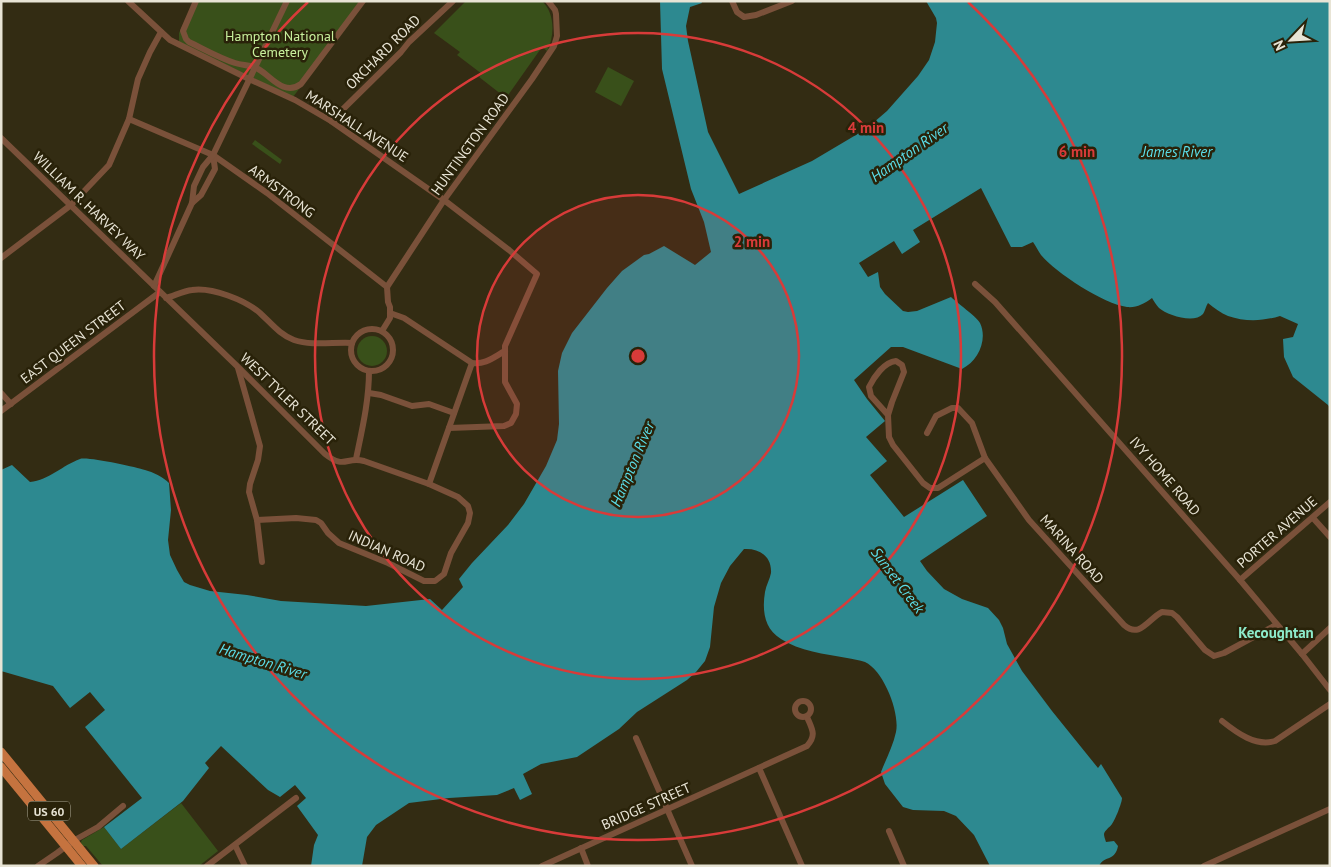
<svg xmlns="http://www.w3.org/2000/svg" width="1331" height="867" font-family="'PT Sans',sans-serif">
<rect width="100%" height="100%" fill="#332c13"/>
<g fill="#39501a">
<path d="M194,1H366L293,97L179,42V33Z"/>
<path d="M466,1H542C555,13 555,36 547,51L542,47L506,98L479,77L482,74L457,55L460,52L434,33Z"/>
<path d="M608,67L634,81L621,106L595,92Z"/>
<path d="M255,140L282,160L280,164L252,144Z"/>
<circle cx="372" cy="351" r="15"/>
<path d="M181,803L218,851L199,866H103L86,846H82L81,842L82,840L104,827L121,849Z"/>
</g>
<path fill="#2d8990" d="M660,1H701L702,3L690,7L686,26L688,41L708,132L739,194L812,161L866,129L887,111L918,76L929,60L935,42L937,23L936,18L926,1H1330V408L1328,405L1293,377L1284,357L1283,339L1293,337L1298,324L1280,316C1264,321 1245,322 1228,316C1221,313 1214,308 1208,303C1206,306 1205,311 1203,314C1194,324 1167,315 1159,308C1156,305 1154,301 1152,298C1144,304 1136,308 1127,307C1104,304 1056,273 1041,255C1038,251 1036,246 1033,242L1022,247H1011L981,188L913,230L920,242L902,254L894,241L859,263L868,277L878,272L880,287L885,294L903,311L908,312L917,311L951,297C957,303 976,316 980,323C988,340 978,361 962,369L903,347H891L854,380L867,399L885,421L866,437L887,461L870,475L904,517L963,480L987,516L920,561L927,571L944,589L962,599L988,608L999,620L1003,628L1007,644L1022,671L1052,711L1098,768L1101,764L1122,798C1122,803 1115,820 1112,824C1109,828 1105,830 1104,834C1104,836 1105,839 1106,842L1114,841L1118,846C1115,862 1104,855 1099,866H990L974,835L956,816L944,811L913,810L903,807L885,784L881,772C886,759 893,746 896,732C900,713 884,671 865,662C860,660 852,659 847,658C825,654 799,651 781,639C764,629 762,610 765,592C766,585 770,579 771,573C772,556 759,548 744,549L730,566L721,583L714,607L710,647L705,661L696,672L687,680L637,712L619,729L577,757L541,764L523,774L532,794L520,800L514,788L497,795L449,798L409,803L376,825L367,837L362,866H311L314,845L318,835L297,806L306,798L295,785L280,797L268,790L221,746L205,763L209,768L183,801L121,849L104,827L142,798L85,727L105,710L90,692L70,708L53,686L1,671V470L12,465L30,482C49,480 63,465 80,459C86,456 136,467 145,470C153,472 163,477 169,483L171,510L168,540L170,555L177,570L184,582L190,585L210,591L247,595L281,601L366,606L430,599L442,610L463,587L459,579L472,563L508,525L524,504L546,466L557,440L559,424L558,371L562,353L572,333L607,288L622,271L644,255L649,254L664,246L695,265L711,252L704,222L691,189L662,69Z"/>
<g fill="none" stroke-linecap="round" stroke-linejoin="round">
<g stroke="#7a513a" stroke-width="6">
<path d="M128,1L170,40L249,79L295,100L331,121L444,200L509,250L537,274L505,346V382L517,404L516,414L511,423L504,426L449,428"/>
<path d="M196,1L183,31L186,39L189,42C204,49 219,58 235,63C241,65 248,65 254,67C268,71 282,98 301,84L363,1"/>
<path d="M732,1L737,12L744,17L756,15L792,1"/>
<path d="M129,119L213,155L267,193L387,287L388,302L390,307V318L382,331"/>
<path d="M331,121L401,52L409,42L453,1"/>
<path d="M1,138L238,367L325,454C345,470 346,456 364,461L429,484L458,497L468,506L470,513L468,523L451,553L444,574L435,581H424L388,563L339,543L328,533L321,523L316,520L296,518L257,520"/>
<path d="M192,203L201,195L215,169L213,155"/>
<path d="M1,258L71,205L109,165L129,119L138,79L150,52L161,32"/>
<path d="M975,284L995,302L1240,580L1302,654L1330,690"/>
<path d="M154,286L192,203L194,186L203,167L213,155L287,1"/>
<path d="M387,287L444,200L532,79L554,46L557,36L556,14L555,10L548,1"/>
<path d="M166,298C174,296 183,291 192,290C212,287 245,300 260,313C271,323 280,335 294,340C312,346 333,342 352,343"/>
<path d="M390,313L404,318L472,363C485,365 494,357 505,351"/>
<circle cx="372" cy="350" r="21"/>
<path d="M238,368L260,446L258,460L250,484L249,492L257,520L262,562"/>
<path d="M1,393L11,404"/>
<path d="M369,393L381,395L412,406L429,404L454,413"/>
<path d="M1,411L160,292"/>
<path d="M888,415L871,396L869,387C874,377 884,362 896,361L902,365L904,372L892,402L888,415L889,437L893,445L923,483L930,488H938L985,458L1029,520L1124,625C1140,639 1148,619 1162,612L1172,613L1177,617L1205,650L1214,656L1224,653L1276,625"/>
<path d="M927,433L936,416L952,408H958L972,423L985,458"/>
<path d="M356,459C362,430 369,401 369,371"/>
<path d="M429,484L472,363"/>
<path d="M1313,518L1330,537"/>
<path d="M1240,580L1330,502"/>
<path d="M1302,654L1330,628"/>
<circle cx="803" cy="709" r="8"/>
<path d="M1222,721C1237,733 1256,747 1275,741L1330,704"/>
<path d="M636,738L692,866"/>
<path d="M759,768L802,866"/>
<path d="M889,831L904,866"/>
<path d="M235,845L245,866"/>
<path d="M581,848L588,866"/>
<path d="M38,866L57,853L73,841L98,827L123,806"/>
<path d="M207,866L296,798"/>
<path d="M542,866L807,746C817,735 812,729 807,717"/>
<path d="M1204,866L1330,809"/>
</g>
<g stroke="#c5733f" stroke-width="9">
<path d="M1,752L94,866"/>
<path d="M1,767L82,866"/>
</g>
</g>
<circle cx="638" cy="356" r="161" fill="#d83b39" fill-opacity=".12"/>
<g fill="none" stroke="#d83b39" stroke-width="2.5">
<circle cx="638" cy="356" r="161"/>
<circle cx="638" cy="356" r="323"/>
<path d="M968 2A484 484 0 1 1 308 2"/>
</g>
<g text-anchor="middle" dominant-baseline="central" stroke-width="5" stroke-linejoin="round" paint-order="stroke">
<rect fill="#292209" stroke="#afaa98" stroke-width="1" x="28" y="801.5" width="42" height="19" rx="4"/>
<g font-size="12" font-weight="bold" fill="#e8e4d5">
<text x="49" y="811">US 60</text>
</g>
<g font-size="14" fill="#c8f09d" stroke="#292209">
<text x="280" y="36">Hampton National<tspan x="280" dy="16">Cemetery</tspan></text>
</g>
<g font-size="14" fill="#e8e4d5" stroke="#292209">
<text transform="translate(383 52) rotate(-45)">ORCHARD ROAD</text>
<text transform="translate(357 126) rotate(33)">MARSHALL AVENUE</text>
<text transform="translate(470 144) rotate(-54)">HUNTINGTON ROAD</text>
<text transform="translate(282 191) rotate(37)">ARMSTRONG</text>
<text transform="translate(89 206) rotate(44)">WILLIAM R. HARVEY WAY</text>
<text transform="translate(73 342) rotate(-37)">EAST QUEEN STREET</text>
<text transform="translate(288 399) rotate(44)">WEST TYLER STREET</text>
<text transform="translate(1165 476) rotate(49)">IVY HOME ROAD</text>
<text transform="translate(1277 532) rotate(-41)">PORTER AVENUE</text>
<text transform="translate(1072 549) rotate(48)">MARINA ROAD</text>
<text transform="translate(387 551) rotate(24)">INDIAN ROAD</text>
<text transform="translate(646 806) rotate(-24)">BRIDGE STREET</text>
</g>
<g font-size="15" font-style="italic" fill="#5bdee9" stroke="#292209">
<text x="1177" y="151">James River</text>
<text transform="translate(909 152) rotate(-35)">Hampton River</text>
<text transform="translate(632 464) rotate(-67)">Hampton River</text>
<text transform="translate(898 580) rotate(53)">Sunset Creek</text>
<text transform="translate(263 661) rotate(17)">Hampton River</text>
</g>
<g font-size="15" font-weight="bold" fill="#8debcb" stroke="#292209">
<text x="1276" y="632">Kecoughtan</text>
</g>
</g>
<circle cx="638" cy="356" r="8" fill="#d83b39" stroke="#292209" stroke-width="2.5"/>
<g font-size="15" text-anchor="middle" font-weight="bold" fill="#d83b39" stroke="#292209" stroke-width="5" stroke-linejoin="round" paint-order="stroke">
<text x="866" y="133">4 min</text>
<text x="1077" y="157">6 min</text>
<text x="752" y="247">2 min</text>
</g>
<rect width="1331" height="867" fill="none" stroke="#e8e4d5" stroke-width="5"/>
<g transform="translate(1291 40) rotate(245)" stroke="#292209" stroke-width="4" paint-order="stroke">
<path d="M0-4L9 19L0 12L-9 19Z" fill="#e8e4d5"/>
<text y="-8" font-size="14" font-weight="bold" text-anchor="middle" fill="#e8e4d5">N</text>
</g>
</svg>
